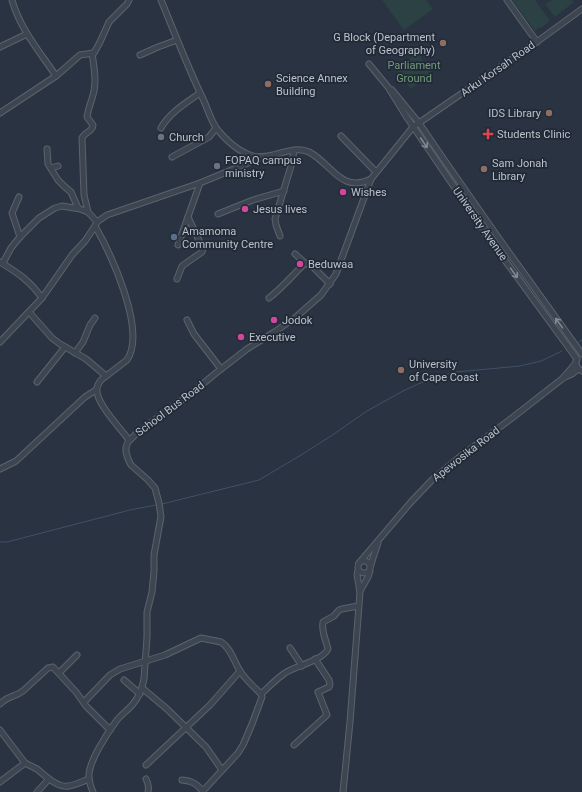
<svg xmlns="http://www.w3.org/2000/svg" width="582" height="792" font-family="Roboto,sans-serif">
<rect width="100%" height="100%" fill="#293341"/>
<g fill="#2c4143">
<path d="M382,0H426L433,9L404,30Z"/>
<path d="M512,0H535L550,21L541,28L540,27L535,31Z"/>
<path d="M552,0H572L574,2L555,17L545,4Z"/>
<path d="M417,53L432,72L411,89L396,69Z"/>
</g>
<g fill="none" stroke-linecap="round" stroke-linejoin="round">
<g stroke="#405168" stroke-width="1">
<path d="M579,342L582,340"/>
<path d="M162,504L259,480L301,455L331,436L367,411L403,391L418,384L436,377L456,372L520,366L541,361L562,351"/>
<path d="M0,542H7L130,510L156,505"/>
</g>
<g stroke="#5b636e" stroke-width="7">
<g id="minor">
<path d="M12,0C20,29 40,52 56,76"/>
<path d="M161,0C175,34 188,68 204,101C208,110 211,121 217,129C226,140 239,152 253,156C270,161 292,144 309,152C331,163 341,194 371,179L413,127L538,41L582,9"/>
<path d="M507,0L537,42"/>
<path d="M0,47L27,34"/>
<path d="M140,55L158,47L177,40"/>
<path d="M369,64L388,87L406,116L493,244L577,359"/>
<path d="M392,90L419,123L438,151L447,164L500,240L582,354"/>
<path d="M0,113L56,76L80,55L94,53L100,42L105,31L109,22L127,4L129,0"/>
<path d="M161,128C169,113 186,103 200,93"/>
<path d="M341,136L376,172"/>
<path d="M47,149L48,164L58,180L65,187L71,192L78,208"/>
<path d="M172,157L209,137L216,128"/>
<path d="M51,168L58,166"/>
<path d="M19,197L12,213L20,237"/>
<path d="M88,212L84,195L82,138C84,132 93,132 93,125L87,117C88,109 91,103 93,95C97,82 94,67 92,53"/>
<path d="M218,214L253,200L284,191"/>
<path d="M280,236L276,225L275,219L291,166L294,151"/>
<path d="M178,245L200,183"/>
<path d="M295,254L305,263L313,267L330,284"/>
<path d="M3,263L11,248L19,238L39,218L55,208L62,206L80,209L88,212L97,222"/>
<path d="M177,279L182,266L202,252L203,249L188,217"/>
<path d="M42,298L72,255L85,241L95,226"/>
<path d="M269,298C282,288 293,275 305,263"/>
<path d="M29,312L52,338L60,344L86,359L106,376"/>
<path d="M187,320L194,334L221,369"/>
<path d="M0,342L42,298C30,281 18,273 0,262"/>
<path d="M75,353L83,342L90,325L95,318"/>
<path d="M576,361C575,366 578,369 582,371"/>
<path d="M565,377L572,374L578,369"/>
<path d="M37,382L65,347"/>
<path d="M129,440C121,429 95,402 97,389C97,385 99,383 101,380L127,360C147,331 111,254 95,226L97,222L107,215L200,183L260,158"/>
<path d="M0,469L16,461L85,397L96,390"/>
<circle cx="364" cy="567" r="6"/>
<path d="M359,563L411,502L432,480L461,456L512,418L562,379L576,363"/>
<path d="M370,568L373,558L378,543"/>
<path d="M360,591L368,577L370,571"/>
<path d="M290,648L302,666"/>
<path d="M59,673L77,655"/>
<path d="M124,680L140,694"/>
<path d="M142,688L167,709L206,747L222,770"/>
<path d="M261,694C269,687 276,679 285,673C295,666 322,661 328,649C326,640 321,631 323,622L334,616L339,610L342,609L358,606"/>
<path d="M84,702L110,675L120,669L165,655L201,638L221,642C231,648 234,662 240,671C245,679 254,687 261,694L262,697L252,724L243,745L238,753L202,792"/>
<path d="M0,704C7,696 15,697 23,691L48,668L53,667L76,692L86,706L110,730"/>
<path d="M0,730L25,763L37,769L49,779"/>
<path d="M294,745L327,715L318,692L329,687L330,685L329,680L315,659"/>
<path d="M146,765L210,705L240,671"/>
<path d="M146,779C149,784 149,787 148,792"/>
<path d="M182,780C193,781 196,784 203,791"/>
<path d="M0,782L25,763"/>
<path d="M37,792L49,779C65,791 71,786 89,779"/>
<path d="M93,792C91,787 89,783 89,777C88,762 108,732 117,720C122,714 128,710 133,704C139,697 142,689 144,679L147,637V612L152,592L154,571V555L160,522L161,517L159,503L155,488L148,480L131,465L128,459L126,452V447L128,442L137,433L173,406L188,396L216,373L247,349L276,331L296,317L321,295L336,274L371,179"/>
<path d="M343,792L350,722L360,592L357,575L358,570"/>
</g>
</g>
<use href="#minor" stroke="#3d4551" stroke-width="5"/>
</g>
<defs><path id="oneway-shaft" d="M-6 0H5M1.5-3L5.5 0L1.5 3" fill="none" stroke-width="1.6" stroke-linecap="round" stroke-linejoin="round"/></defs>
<g stroke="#828994">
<use href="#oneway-shaft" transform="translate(424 143) rotate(56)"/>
<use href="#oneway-shaft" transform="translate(514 273) rotate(54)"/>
<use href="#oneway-shaft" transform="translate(559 323) rotate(-126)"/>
</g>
<g fill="#8d6e63" stroke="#212a36" stroke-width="1.5">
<circle cx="443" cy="43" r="4"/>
<circle cx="268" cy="84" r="4"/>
<circle cx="549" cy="113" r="4"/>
<circle cx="484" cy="169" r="4"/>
<circle cx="401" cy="370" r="4"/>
</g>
<path fill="#e0444e" stroke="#212a36" stroke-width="1.5" d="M486 128h4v4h4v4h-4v4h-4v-4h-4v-4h4z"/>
<g fill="#6b7280" stroke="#212a36" stroke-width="1.5">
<circle cx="161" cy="137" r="4"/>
<circle cx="217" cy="166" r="4"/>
</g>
<g fill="#d1479c" stroke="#212a36" stroke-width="1.5">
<circle cx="343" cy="192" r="4"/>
<circle cx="245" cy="209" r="4"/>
<circle cx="300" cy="264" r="4"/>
<circle cx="274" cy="320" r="4"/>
<circle cx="241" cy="337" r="4"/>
</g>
<circle fill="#5c6f8a" stroke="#212a36" stroke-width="1.5" cx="174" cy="237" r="4"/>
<g text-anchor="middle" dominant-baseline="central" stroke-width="3.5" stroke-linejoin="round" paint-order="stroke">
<g font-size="11" fill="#bac1cb" stroke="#212a36" text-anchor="start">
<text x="435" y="37" text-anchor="end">G Block (Department<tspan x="435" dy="13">of Geography)</tspan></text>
<text x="276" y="78">Science Annex<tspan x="276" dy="13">Building</tspan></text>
<text x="541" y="113" text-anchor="end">IDS Library</text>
<text x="497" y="134">Students Clinic</text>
<text x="169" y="137">Church</text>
<text x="225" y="160">FOPAQ campus<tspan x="225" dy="13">ministry</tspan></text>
<text x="492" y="163">Sam Jonah<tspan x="492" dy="13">Library</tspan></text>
<text x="351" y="192">Wishes</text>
<text x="253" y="209">Jesus lives</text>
<text x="182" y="231">Amamoma<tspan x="182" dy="13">Community Centre</tspan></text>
<text x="308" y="264">Beduwaa</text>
<text x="282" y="320">Jodok</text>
<text x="249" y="337">Executive</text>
<text x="409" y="364">University<tspan x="409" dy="13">of Cape Coast</tspan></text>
</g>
<g font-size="11" fill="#739a7b" stroke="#212a36">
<text x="414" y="65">Parliament<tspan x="414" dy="13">Ground</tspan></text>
</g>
<g font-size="11" fill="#bac1cb" stroke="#212a36">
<text transform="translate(498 69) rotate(-35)">Arku Korsah Road</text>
<text transform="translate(480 224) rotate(55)">University Avenue</text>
<text transform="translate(170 409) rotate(-37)">School Bus Road</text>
<text transform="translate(466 454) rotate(-38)">Apewosika Road</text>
</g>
</g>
</svg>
